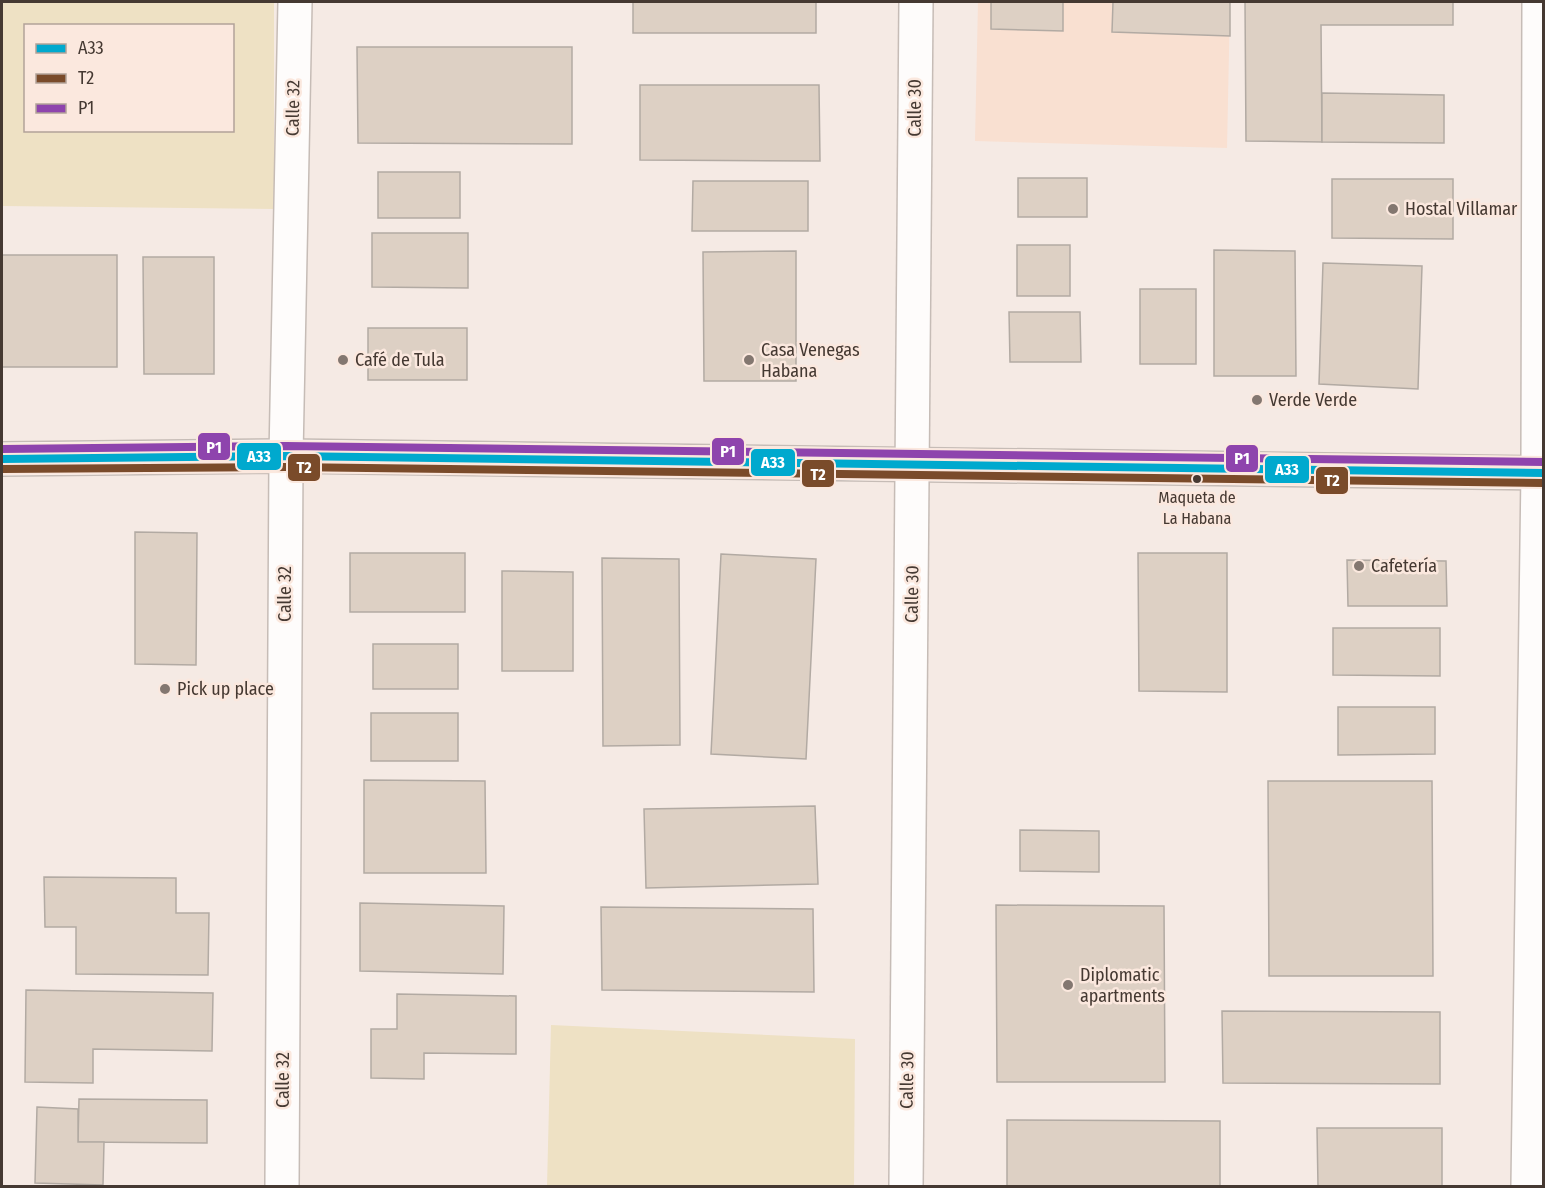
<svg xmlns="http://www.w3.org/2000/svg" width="1545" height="1188" font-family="'Fira Sans Condensed',sans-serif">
<rect width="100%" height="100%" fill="#f5eae4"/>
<path fill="#f9e0d1" d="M978,2H1230L1227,148L975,141Z"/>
<g fill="#eee1c4" fill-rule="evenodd">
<path d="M2,2H274V209L2,206ZM26,26H232V130H26Z"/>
<path d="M551,1025L855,1039L854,1186H547Z"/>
</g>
<g fill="#ddd0c4" stroke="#b2aaa3" stroke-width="1.5">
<rect x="633" y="2" width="183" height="31"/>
<path d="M991,2H1063V31L991,29Z"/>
<path d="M1113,2H1230V36L1112,32Z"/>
<path d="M1245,2H1453V25H1321L1322,142L1246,141Z"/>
<path d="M357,47H572V144L358,143Z"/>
<path d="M640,85H819L820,161L640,160Z"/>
<path d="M1322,93L1444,95V143L1322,142Z"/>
<rect x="378" y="172" width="82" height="46"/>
<rect x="1018" y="178" width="69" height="39"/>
<path d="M1332,179H1453V239L1332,238Z"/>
<path d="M693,181H808V231H692Z"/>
<path d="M372,233H468V288L372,287Z"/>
<rect x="1017" y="245" width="53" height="51"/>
<path d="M1214,250L1295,251L1296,376H1214Z"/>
<path d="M796,251V381H704L703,252Z"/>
<rect x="2" y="255" width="115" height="112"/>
<path d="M143,257H214V374H144Z"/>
<path d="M1323,263L1422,266L1418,389L1319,384Z"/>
<rect x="1140" y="289" width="56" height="75"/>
<path d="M1009,312H1080L1081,362H1010Z"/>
<rect x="368" y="328" width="99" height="52"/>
<path d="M135,532L197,533L196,665L135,664Z"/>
<rect x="350" y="553" width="115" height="59"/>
<path d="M1138,553H1227V692L1139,691Z"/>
<path d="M721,554L816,559L806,759L711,754Z"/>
<path d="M602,558L679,559L680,745L603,746Z"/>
<path d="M1347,560L1446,561L1447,606H1348Z"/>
<path d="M502,571L573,572V671H502Z"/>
<path d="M1333,628H1440V676L1333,675Z"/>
<rect x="373" y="644" width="85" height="45"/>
<path d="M1338,707H1435V754L1338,755Z"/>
<rect x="371" y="713" width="87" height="48"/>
<path d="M364,780L485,781L486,873H364Z"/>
<path d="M1268,781H1432L1433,976H1269Z"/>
<path d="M815,806L818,884L646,888L644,809Z"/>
<path d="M1020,830L1099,831V872L1020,871Z"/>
<path d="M44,877L176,878V913H209L208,975L76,974V927H45Z"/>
<path d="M360,903L504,906L503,974L360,971Z"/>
<path d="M996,905L1164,906L1165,1082H997Z"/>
<path d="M601,907L813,909L814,992L602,990Z"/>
<path d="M26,990L213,993L212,1051L93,1049V1083L25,1082Z"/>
<path d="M397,994L516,996V1054L424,1053V1079L371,1078V1029H397Z"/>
<path d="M1222,1011L1440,1012V1084L1223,1083Z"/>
<path d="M79,1099L207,1100V1143L78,1142Z"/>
<path d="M37,1107L78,1109V1142H104L103,1185L35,1183Z"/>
<path d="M1007,1120L1220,1121V1186H1007Z"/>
<path d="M1317,1128H1442V1186H1318Z"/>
</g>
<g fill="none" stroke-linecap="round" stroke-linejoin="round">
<g stroke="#c6bcb6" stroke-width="36">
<g id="street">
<path d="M282,1186L286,456L295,2"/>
<path d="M1528,1186L1538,473L1539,2"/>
</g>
</g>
<g stroke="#c6bcb6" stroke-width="36">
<g id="secondary">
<path d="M2,459L286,456L1544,473"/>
<path d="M906,1186L916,2"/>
</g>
</g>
<use href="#street" stroke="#fefcfb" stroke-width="33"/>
<use href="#secondary" stroke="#fefcfb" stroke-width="33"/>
<g stroke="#fbe8de" stroke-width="12">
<path id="bus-1" d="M2,459L286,456L1544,473"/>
</g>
<g stroke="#fbe8de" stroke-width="12">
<path id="bus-2" d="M2,469L286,467L1544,483"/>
</g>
<g stroke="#fbe8de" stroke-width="12">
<path id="bus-3" d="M2,449L286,446L1544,462"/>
</g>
<use href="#bus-1" stroke="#00a9ce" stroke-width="8"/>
<use href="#bus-2" stroke="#7a4b2a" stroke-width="8"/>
<use href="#bus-3" stroke="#8e44ad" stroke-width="8"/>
</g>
<g fill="#837770" stroke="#fbe8de" stroke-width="2">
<circle cx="1393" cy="209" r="6"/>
<circle cx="343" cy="360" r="6"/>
<circle cx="749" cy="360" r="6"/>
<circle cx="1257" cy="400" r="6"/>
<circle cx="1359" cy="566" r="6"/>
<circle cx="165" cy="689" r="6"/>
<circle cx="1068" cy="985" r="6"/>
</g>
<circle fill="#453932" stroke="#fbe8de" stroke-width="2" cx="1197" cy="479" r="5"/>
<g text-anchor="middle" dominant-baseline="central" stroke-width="5" stroke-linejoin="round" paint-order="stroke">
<g font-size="16" fill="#453932" stroke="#fbe8de">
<text x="1197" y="497">Maqueta de<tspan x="1197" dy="21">La Habana</tspan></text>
</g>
<g font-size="18" fill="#453932" stroke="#fbe8de">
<text transform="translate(293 108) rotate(-89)">Calle 32</text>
<text transform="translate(915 108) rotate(-90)">Calle 30</text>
<text transform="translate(285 594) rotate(-90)">Calle 32</text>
<text transform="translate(912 594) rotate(-89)">Calle 30</text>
<text transform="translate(283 1080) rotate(-90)">Calle 32</text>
<text transform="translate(907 1080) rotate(-89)">Calle 30</text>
</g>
<g font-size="18" fill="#453932" stroke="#fbe8de" text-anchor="start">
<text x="1405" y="209">Hostal Villamar</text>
<text x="761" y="350">Casa Venegas<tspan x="761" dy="21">Habana</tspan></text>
<text x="355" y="360">Café de Tula</text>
<text x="1269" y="400">Verde Verde</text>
<text x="1371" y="566">Cafetería</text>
<text x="177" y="689">Pick up place</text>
<text x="1080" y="975">Diplomatic<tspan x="1080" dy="21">apartments</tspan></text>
</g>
</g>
<g stroke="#fbe8de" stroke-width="2">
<rect x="197" y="432" width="34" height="29" rx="6" fill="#8e44ad"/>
<rect x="711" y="437" width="34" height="29" rx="6" fill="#8e44ad"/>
<rect x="236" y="442" width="46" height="29" rx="6" fill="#00a9ce"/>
<rect x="1225" y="444" width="34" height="29" rx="6" fill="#8e44ad"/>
<rect x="750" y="448" width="46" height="29" rx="6" fill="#00a9ce"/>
<rect x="287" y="453" width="34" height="29" rx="6" fill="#7a4b2a"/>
<rect x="1264" y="455" width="46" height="29" rx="6" fill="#00a9ce"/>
<rect x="801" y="459" width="34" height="29" rx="6" fill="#7a4b2a"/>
<rect x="1315" y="466" width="34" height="29" rx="6" fill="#7a4b2a"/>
</g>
<g font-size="16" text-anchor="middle" font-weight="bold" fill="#fff">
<text x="214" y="453">P1</text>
<text x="728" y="457">P1</text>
<text x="259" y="462">A33</text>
<text x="1242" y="464">P1</text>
<text x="773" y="468">A33</text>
<text x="304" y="473">T2</text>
<text x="1287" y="475">A33</text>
<text x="818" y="480">T2</text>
<text x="1332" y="486">T2</text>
</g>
<rect width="1545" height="1188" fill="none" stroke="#453932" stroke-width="6"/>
<rect x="24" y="24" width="210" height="108" fill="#fbe8de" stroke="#b2a299" stroke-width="1.5"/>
<rect x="36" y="44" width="30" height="9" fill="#00a9ce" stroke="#b2a299" stroke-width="1.5"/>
<text x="78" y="54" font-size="18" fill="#453932">A33</text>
<rect x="36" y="74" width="30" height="9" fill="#7a4b2a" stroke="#b2a299" stroke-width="1.5"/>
<text x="78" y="84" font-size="18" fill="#453932">T2</text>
<rect x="36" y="104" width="30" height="9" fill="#8e44ad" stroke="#b2a299" stroke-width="1.5"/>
<text x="78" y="114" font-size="18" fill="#453932">P1</text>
</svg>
